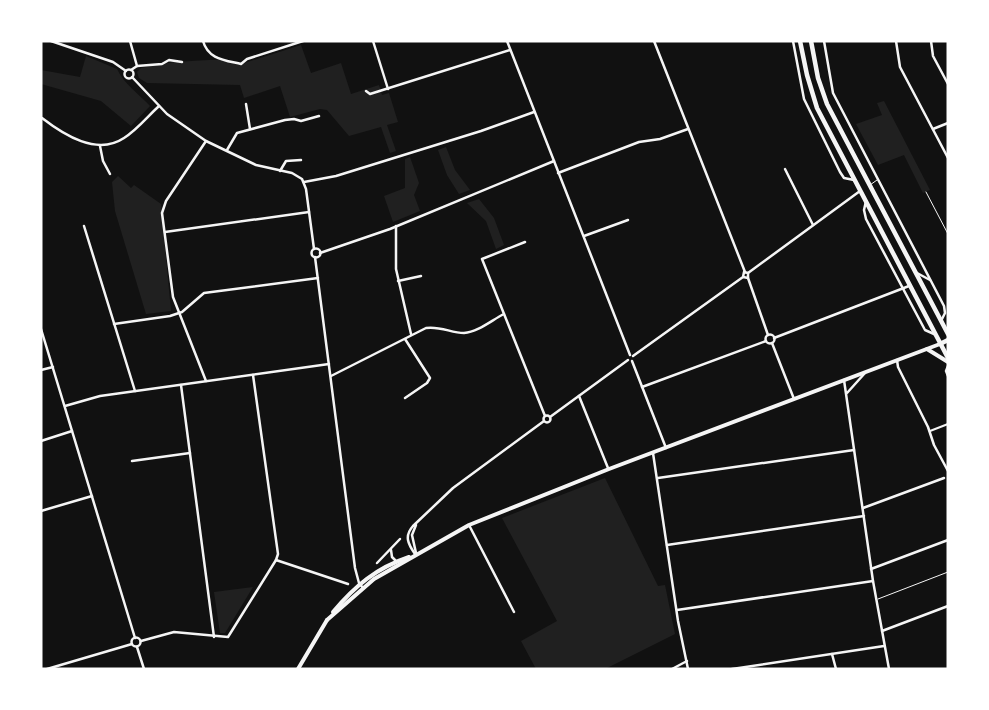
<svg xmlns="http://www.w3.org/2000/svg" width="989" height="710" font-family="'Fira Sans',sans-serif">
<rect width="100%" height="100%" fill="#111"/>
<g fill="#202020">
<path d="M301,45L311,73L341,63L351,94L379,85L382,95L389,93L398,122L387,125L396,151L390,153L381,127L349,136L327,110L320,109L290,117L280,86L244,98L240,85L147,83L139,78L137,72L141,68L174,62L209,60H226L241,64Z"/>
<path d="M86,56L117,69C123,83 139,94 150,106L131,126L101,101L41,84V70L80,77Z"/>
<path d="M884,101L930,190L923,193L904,155L878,165L856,124L882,115L877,103Z"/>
<path d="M446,147L455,170L470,190L459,194L447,175L438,150Z"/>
<path d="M410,157L419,183L414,195L420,211L393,222L384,196L405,188V159Z"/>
<path d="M118,176L131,188L134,185L161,204L171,311L146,314L115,211L112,182Z"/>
<path d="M479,199L494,218L504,245L496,249L486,221L467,203Z"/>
<path d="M605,478L658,586L665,585L675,634L605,669H536L521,641L557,621L502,518Z"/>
<path d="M253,587L225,633H220L214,592Z"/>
</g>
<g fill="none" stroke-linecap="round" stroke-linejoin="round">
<g stroke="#f5f5f5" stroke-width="1">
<path d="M870,185L877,180"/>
<path d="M926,192L948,234"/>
<path d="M878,599L948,572"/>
</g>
<path stroke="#f5f5f5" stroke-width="2" d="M930,431L948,424"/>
<g stroke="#f5f5f5" stroke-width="2.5">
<path d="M51,41L113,62L126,71"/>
<path d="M130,41L137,66"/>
<path d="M203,41C208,59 224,60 241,64L247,59L303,41"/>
<path d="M373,41L388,89"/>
<path d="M507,41L630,355"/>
<path d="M654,41L745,272"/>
<path d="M793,41L804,99L840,172L844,178L854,180"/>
<path d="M824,41L833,93L944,306L945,313L941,321"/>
<path d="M896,41L900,67L948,158"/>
<path d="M931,41L933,56L948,84"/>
<circle cx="129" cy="74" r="4.5"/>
<path d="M131,70L137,66L162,64L169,60L182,62"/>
<path d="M132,77L167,114L206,141L256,165L292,173L302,179L306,189L314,249"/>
<path d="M366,91L370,94L510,50"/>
<path d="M246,104L250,129"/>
<path d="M42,118C64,135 97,156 124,138C137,130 148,116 159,106"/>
<path d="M933,129L948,123"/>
<path d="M100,146L103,161L110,174"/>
<path d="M227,150L237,133L285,120L294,119L301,121L319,116"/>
<path d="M785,169L813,225"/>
<path d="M280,171L286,161L301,160"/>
<path d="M558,173L639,142L660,139L688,129"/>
<path d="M304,182L336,176L481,131L534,112"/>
<path d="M866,201L864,210L866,219L925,330L934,334"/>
<path d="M84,226L135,391"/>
<path d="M396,226V269L411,334"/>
<path d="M165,232L309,212"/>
<path d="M584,236L628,220"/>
<path d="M525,242L482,259L545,416"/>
<circle cx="316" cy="253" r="4.5"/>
<path d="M320,253L390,229L554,161"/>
<path d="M315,257L355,568L359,583L363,588"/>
<path d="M748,273L860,191"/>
<path d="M917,273L930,280"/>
<path d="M748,278L768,335"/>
<path d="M398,281L421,276"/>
<path d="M114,324L170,316L182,312L204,293L318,278"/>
<path d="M41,329L135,638"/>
<circle cx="770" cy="339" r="4.5"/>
<path d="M774,338L909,286"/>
<path d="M772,343L794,399"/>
<path d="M633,356L743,277L744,272L748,273V278L743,277"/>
<path d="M897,360L898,367L928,427L934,445L948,471"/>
<path d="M632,361L666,448"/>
<path d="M948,366L946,371L948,376"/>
<path d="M41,370L53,367"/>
<path d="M253,375L278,554L276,560"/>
<path d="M331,376L426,328C441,326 451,333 464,333C478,332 492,320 504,314"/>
<path d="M844,380L873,581L889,669"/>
<path d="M206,381L173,297L162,213L166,201L206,141"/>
<path d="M181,385L214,637"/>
<path d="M642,387L766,341"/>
<path d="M847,393L865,373"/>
<path d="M579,396L608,468"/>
<path d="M405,398L427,383L430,378L405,339"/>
<path d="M65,406L100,396L329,364"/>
<circle cx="547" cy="419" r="3.5"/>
<path d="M550,417L628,360"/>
<path d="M41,441L72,431"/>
<path d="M653,453L678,621L688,669"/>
<path d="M132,461L190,453"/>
<path d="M658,478L854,450"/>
<path d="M863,508L944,478"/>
<path d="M41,511L92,496"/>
<path d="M469,525L514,612"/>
<path d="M667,545L864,516"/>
<path d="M391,550L392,557L396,561"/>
<path d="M416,553L412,535L416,525"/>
<path d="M415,554C408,544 404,536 413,526L453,488L544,421"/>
<path d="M377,563L400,539"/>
<path d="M871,569L948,540"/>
<path d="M677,610L873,581"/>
<path d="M882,631L948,606"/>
<circle cx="136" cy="642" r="4.5"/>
<path d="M141,641L174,632L228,637L276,560L348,584"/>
<path d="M137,647L144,669"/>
<path d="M832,654L836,669"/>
<path d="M47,669L132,644"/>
<path d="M672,669L687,661"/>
<path d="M732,669L884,646"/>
</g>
<g stroke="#f5f5f5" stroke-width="4">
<path d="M927,349L948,362"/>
<path d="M333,612C355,586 376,568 409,557"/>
<path d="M327,620L374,579L469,525L609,469L940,344"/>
<path d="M298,669L327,620"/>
</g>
<g stroke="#f5f5f5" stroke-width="4.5">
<path d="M800,41L807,75L817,108L948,358"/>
<path d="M811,41L818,78L827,104L948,334"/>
<path d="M940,344L948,340"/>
</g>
</g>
<rect width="989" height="710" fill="none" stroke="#ffffff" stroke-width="85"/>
</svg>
